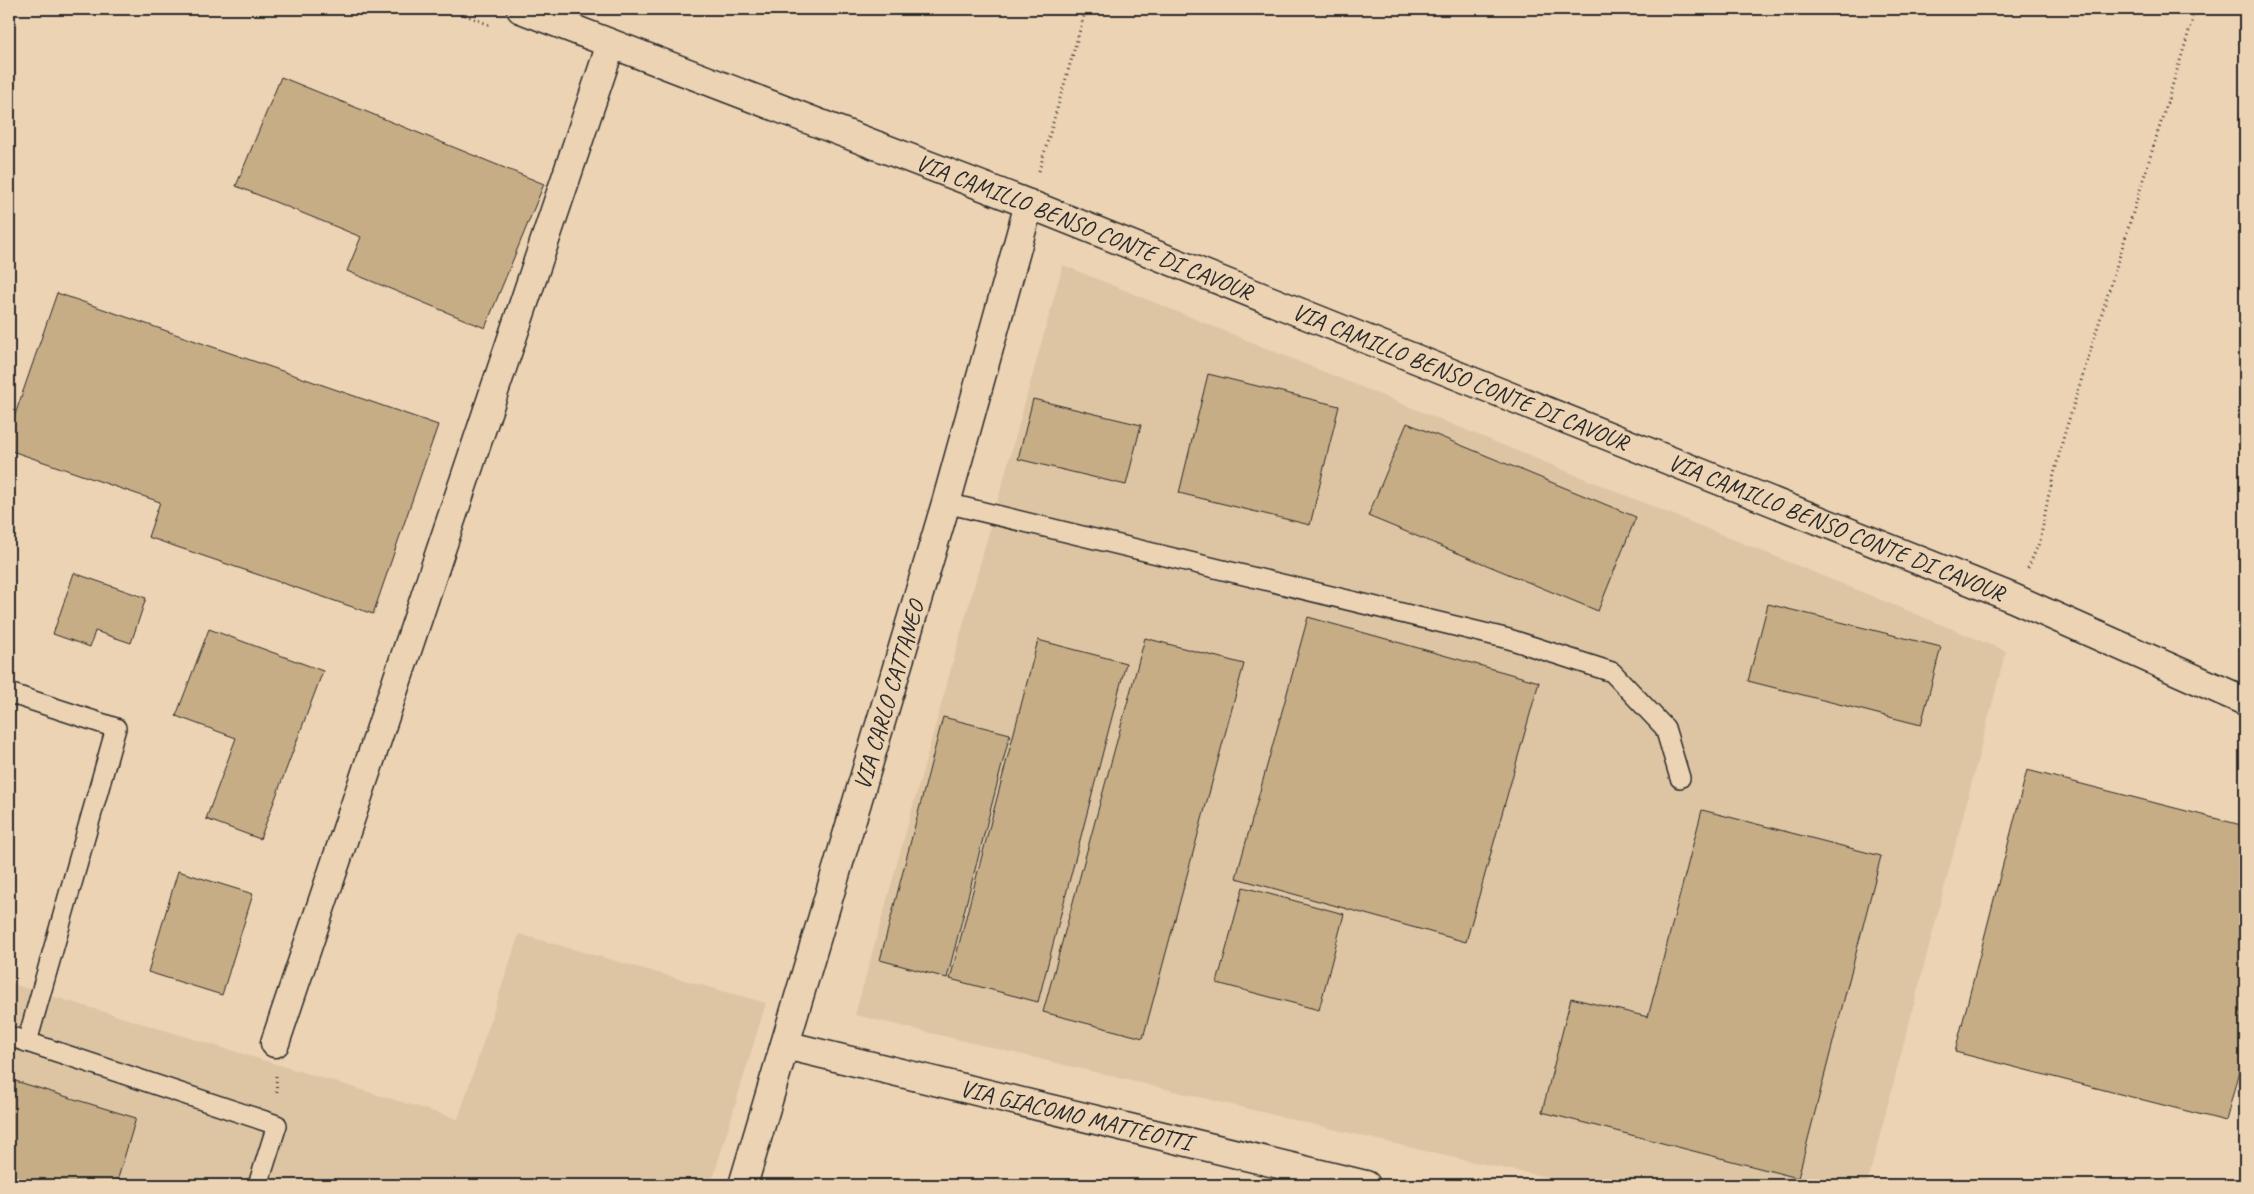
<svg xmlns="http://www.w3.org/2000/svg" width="2254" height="1194" font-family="Caveat,sans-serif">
<rect width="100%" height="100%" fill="#ecd3b4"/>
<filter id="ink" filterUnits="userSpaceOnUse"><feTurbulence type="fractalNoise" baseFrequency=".02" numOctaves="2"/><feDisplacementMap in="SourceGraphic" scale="10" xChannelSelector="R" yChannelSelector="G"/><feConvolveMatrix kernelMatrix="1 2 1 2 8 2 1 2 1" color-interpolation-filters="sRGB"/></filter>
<g filter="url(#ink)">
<g fill="#ddc5a4">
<path d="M1063,265L2006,651L1867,1185H1584L1454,1158L855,1015Z"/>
<path d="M519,934L766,1003L711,1185H9V983L458,1119Z"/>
</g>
<g fill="#c6ad86" stroke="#2b2b2b">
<path d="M281,77L544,184L485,328L347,271L361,237L236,186Z"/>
<path d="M57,293L438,425L373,614L148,537L160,502L9,450V432Z"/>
<path d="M1208,374L1339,406L1310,525L1179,493Z"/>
<path d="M1033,399L1141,425L1126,485L1018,459Z"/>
<path d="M1407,423L1636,517L1598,611L1368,516Z"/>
<path d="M74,573L146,598L131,643L95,631L90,647L53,634Z"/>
<path d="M1768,604L1941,647L1921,725L1748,681Z"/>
<path d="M1308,617L1539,682L1466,942L1236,878Z"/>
<path d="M209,629L323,671L260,839L206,819L236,738L176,716Z"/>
<path d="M1145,638L1244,664L1143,1038L1043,1012Z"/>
<path d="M1038,640L1126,663L1038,1002L950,979Z"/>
<path d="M943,717L1010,734L947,978L880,960Z"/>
<path d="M2027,770L2245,826V1047L2226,1121L1955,1052Z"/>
<path d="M1702,810L1881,856L1798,1178L1542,1112L1571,998L1648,1017Z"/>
<path d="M178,871L253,894L222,995L148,972Z"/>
<path d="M1243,887L1344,914L1319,1010L1217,983Z"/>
<path d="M9,1079L136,1118L116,1185H9Z"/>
</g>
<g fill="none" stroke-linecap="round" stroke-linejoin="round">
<g stroke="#2b2b2b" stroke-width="22">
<g id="lane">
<path d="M946,503L1509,639L1612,672L1665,728L1680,778"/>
<path d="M9,693L116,728L27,1042"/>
<path d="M9,1036L277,1125L258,1185"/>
</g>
</g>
<g stroke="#2b2b2b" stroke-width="31">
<g id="street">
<path d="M275,1043L611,44"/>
<path id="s1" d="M785,1045L1366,1185"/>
<path id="s2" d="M743,1185L946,503L1029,204"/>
</g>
</g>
<g stroke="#2b2b2b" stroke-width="31">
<g id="secondary">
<path id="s3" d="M521,9L1029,204L2013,598L2245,701"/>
</g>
</g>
<g stroke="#2b2b2b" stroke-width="3" stroke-dasharray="1 4" stroke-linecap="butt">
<path d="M451,9L492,26"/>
<path d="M1039,171L1086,9"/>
<path d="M2028,568L2040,541L2048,498L2063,439L2196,9"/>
<path d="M276,1076L277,1095"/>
</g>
<use href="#lane" stroke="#ecd3b4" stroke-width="19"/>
<use href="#street" stroke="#ecd3b4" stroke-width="28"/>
<use href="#secondary" stroke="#ecd3b4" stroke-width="28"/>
</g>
</g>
<g text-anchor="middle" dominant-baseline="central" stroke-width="4" stroke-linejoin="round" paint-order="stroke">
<g font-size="24" fill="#2b2b2b" stroke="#ecd3b4">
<text stroke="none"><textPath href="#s3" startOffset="604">VIA CAMILLO BENSO CONTE DI CAVOUR</textPath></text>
<text stroke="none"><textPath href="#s3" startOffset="1009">VIA CAMILLO BENSO CONTE DI CAVOUR</textPath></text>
<text stroke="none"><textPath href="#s3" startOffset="1414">VIA CAMILLO BENSO CONTE DI CAVOUR</textPath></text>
<text stroke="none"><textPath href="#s2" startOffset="511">VIA CARLO CATTANEO</textPath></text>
<text stroke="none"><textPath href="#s1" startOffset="299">VIA GIACOMO MATTEOTTI</textPath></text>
</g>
</g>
<rect width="2254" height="1194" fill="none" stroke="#ecd3b4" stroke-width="30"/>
<rect x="15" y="15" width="2224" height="1164" fill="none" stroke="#2b2b2b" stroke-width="2" filter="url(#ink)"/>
</svg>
